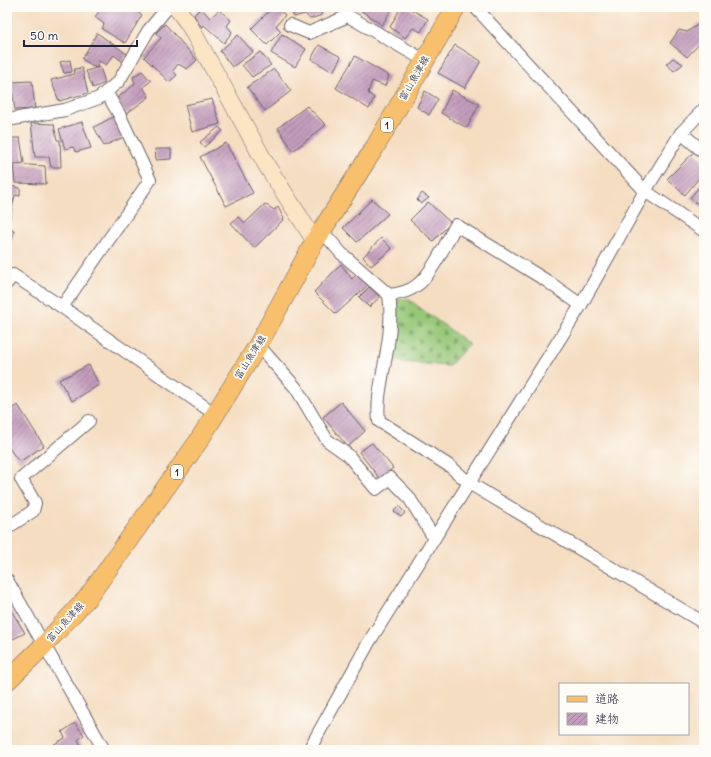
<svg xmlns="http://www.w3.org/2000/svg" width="711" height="757" font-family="Delius,'Klee One',sans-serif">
<defs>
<pattern id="cemetery-stones" width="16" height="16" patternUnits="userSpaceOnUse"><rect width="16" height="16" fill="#97c878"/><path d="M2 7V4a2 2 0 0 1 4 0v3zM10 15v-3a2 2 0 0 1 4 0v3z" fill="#7ba264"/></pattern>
<pattern id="building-hatch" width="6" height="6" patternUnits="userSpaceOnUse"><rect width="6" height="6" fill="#c39cbc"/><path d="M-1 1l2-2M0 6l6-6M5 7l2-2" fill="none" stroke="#9e7f9a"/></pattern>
</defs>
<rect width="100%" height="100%" fill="#fdfcf7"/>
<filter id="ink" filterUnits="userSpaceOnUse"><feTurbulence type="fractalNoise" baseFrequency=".025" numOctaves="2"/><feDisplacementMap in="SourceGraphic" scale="8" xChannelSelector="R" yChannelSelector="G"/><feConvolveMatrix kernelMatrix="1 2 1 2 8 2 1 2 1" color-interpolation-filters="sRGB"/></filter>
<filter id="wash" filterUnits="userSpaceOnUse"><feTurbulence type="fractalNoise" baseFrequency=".012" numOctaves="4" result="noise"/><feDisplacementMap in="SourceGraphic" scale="16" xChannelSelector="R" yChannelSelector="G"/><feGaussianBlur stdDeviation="0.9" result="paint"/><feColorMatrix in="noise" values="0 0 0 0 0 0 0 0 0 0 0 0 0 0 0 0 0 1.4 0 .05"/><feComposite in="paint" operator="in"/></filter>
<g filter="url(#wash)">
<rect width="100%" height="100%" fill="#f5ddc1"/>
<path fill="url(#cemetery-stones)" stroke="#5c755a" d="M398,299H408L469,344L449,366L392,361Z"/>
<g id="blocks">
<g fill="url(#building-hatch)">
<path d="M102,7H129L142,15L125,43L102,29L104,24L95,17Z"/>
<path d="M273,7H276L285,15L276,26L281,31L267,45L251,29Z"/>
<path d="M289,7H319L322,15L310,19L305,14L294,17Z"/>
<path d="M356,7H393L382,25Z"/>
<path d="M401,7H407L428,19L421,32L413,28L405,38L390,27Z"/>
<path d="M201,8L210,18L219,10L231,20L227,26L232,32L224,43L204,25L202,28L194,15Z"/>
<path d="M700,23L704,28V39L687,57L670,43L679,30L687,32Z"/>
<path d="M165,24L197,60L187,69L178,64L173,71L177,75L169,82L144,57L161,38L156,33Z"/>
<path d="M97,33L127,54L123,62L114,55L106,65L99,61L96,68L100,67L105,83L93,88L86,71L96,68L82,59Z"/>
<path d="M282,34L306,49L295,67L271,53Z"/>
<path d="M238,35L253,52L232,67L220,51Z"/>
<path d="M319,45L341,57L333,72L311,59Z"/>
<path d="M455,45L481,61L465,88L438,73Z"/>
<path d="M260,52L271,65L252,77L242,65Z"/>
<path d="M355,56L389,76L385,86L372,81L368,93L374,98L369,109L336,88Z"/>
<path d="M673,58L683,64L674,71L666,64Z"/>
<path d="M70,60L72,72L64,73L60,62Z"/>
<path d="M82,68L88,93L59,101L51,80L75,74L74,69Z"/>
<path d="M274,69L291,91L265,111L247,87Z"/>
<path d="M142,71L151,81L143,87L149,97L126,114L116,99L135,84L133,77Z"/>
<path d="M32,81L35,109L15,110L11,82Z"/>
<path d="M452,90L479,104L467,128L441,113Z"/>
<path d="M425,91L438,99L429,115L417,107Z"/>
<path d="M212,99L220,124L192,132L185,105Z"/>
<path d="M307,106L326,125L293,151L278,128Z"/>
<path d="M115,116L126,136L104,146L94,127Z"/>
<path d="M82,122L91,148L76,152L73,147L65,149L59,129Z"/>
<path d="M31,123L54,124L57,140H60L61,167H51L49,157H35Z"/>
<path d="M219,127L223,131L204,147L200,142Z"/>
<path d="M7,138H20L24,163L7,165Z"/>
<path d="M226,143L253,193L226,206L200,157Z"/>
<path d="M155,149H171V159L156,160Z"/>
<path d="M694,152L704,161V172L685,195L667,179Z"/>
<path d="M13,164L45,166L46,184L15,183Z"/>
<path d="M704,181V209L690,198Z"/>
<path d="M7,185L20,188V196L15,195L8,226Z"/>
<path d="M422,193L429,198L421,204L417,200Z"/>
<path d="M372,199L388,214L357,242L343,228Z"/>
<path d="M428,202L451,223L433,241L410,220Z"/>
<path d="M265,204L274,210L278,207L284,219L254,248L231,223L238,217L245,223Z"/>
<path d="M7,227L14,231L11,242L7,241Z"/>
<path d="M381,238L392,249L371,266L363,257Z"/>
<path d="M341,264L352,279L359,272L369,284L336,314L314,292Z"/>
<path d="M369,287L380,297L369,307L359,297Z"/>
<path d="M89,365L99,385L72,401L59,380Z"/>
<path d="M341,402L365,431L348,447L323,417Z"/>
<path d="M18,405L44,446L19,462L7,445V411Z"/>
<path d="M372,443L393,468L380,479L359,452Z"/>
<path d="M399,506L405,513L401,517L394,511Z"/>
<path d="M7,603L25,633L13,639L7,630Z"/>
<path d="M75,723L84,735L78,740L83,748L79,750H44L65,738L62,732Z"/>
</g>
</g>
</g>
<g filter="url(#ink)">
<use href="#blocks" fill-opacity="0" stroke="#6c636a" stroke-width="1"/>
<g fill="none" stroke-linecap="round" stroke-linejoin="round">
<g stroke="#6c636a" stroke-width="14">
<g id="street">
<path d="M290,25L309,33L348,16L424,60"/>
<path d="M704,109L681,133L645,191L704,231"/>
<path d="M7,120L65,110L99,98L119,81L148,31L168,7"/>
<path d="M681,133L704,152"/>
<path d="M322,231L341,253L389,295C393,320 388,347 383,372C380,389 377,404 379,421L451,467L469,483L704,623"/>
<path d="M7,283L13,275L62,307L150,180L119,114L106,92"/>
<path d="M389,295C399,294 408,292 416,286C431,276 447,241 456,225L547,281L581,305"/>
<path d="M62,307L215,414"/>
<path d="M258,345L296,388L327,440L348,455L376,489L390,478L408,496L434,538"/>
<path d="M7,528L33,511L35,503L21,479L89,421"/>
<path d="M7,580L104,750"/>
<path d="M309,750L369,642L581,305L645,191L475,7"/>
</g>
</g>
<g stroke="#6c636a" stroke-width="18">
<path id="secondary" d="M176,7L188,23L267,166L315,241"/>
</g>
<g stroke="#6c636a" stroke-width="20">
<path id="primary" d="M7,681L43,646L88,597L198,442L258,345L315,241L375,147L456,7"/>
</g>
<use href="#street" stroke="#fff" stroke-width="12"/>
<use href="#secondary" stroke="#fce5c4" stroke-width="17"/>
<use href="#primary" stroke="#f8bf6c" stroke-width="19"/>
</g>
</g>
<g text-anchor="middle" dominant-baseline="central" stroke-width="3.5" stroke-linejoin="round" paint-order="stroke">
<g fill="#fdfcf7" stroke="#646373" stroke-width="1">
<rect x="381" y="118" width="12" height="14" rx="3"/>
<rect x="171" y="465" width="12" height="14" rx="3"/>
</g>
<g font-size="9" font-weight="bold" fill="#22223b">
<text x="387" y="125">1</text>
<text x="177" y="472">1</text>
</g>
<g font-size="10" fill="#22223b" stroke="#fdfcf7">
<text transform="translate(414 78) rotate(-60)">富山魚津線</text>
<text transform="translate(250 357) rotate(-58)">富山魚津線</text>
<text transform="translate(65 622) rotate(-48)">富山魚津線</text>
</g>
</g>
<rect width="711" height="757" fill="none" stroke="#fdfcf7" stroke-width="24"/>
<rect x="559" y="683" width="130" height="52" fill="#fdfcf7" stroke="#a5a5ac"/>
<rect x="567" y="696" width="20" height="6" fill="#f8bf6c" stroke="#a5a5ac"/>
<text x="595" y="703" font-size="12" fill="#22223b">道路</text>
<rect x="567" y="713" width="20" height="12" fill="url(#building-hatch)" stroke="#a5a5ac"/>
<text x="595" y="723" font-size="12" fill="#22223b">建物</text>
<path d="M24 40v6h113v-6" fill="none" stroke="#22223b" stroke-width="2"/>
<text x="30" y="40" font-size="12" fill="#22223b" stroke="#fdfcf7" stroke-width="3" paint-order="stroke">50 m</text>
</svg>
